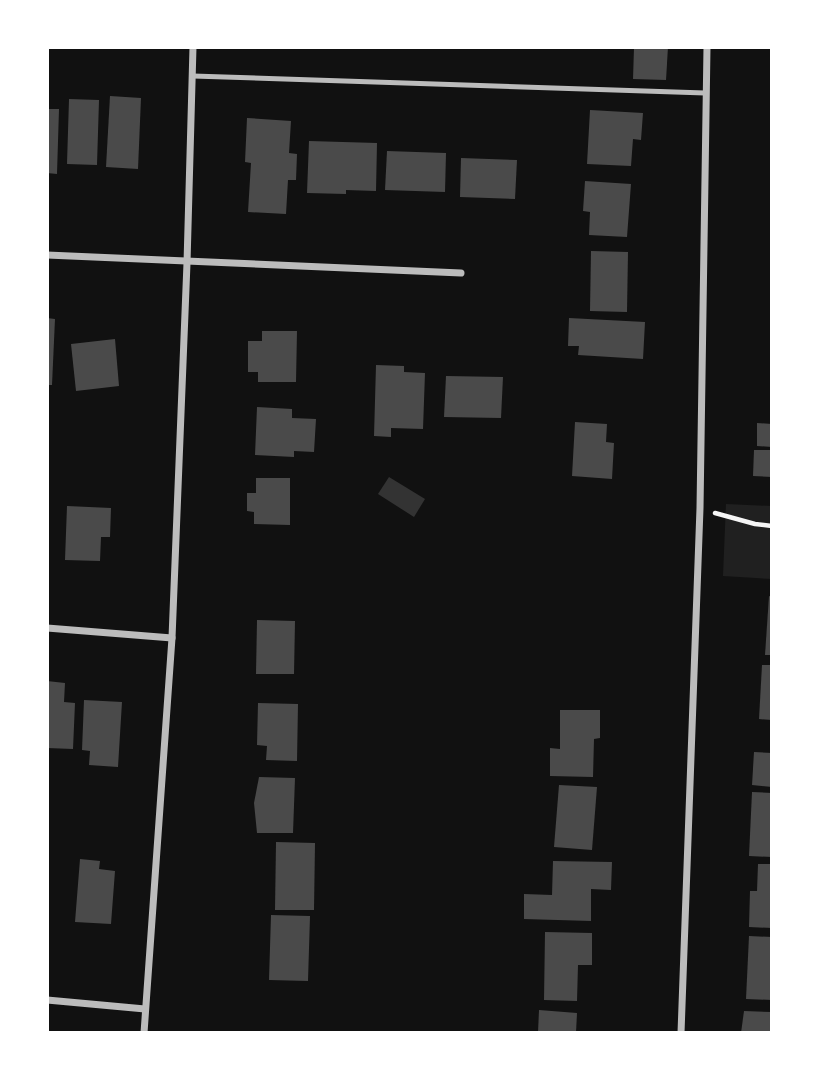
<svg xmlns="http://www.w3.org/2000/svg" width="819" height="1080" font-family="'Varela Round',sans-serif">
<rect width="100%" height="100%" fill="#111"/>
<path fill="#202020" d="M726,504L772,506V579L723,576Z"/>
<path fill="#333" d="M389,477L425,499L414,517L378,494Z"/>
<g fill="#4a4a4a">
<path d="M634,47H668L666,80L633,79Z"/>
<path d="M110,96L141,98L138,169L106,167Z"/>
<path d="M69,99L99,100L97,165L67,164Z"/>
<path d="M47,109H59L57,174L47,173Z"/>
<path d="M590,110L643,113L641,140L633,139L631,166L587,164Z"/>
<path d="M247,118L291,121L289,153L297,154L296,180H288L286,214L248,212L251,163L245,162Z"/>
<path d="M309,141L377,143L376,191L346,190V194L307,193Z"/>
<path d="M387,151L446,153L445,192L385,190Z"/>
<path d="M461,158L517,160L515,199L460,197Z"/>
<path d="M585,181L631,184L627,237L589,235L590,212L583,211Z"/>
<path d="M591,251L628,252L627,312L590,311Z"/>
<path d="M47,318L55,319L52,385H47Z"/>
<path d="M569,318L645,322L643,359L578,355L579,346H568Z"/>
<path d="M262,331H297L296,382H258V372H248V341H262Z"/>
<path d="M115,339L119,386L76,391L71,344Z"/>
<path d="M376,365L404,366V372L425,373L423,429L391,428V437L374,436Z"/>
<path d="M446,376L503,377L501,418L444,417Z"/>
<path d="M257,407L292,409V418L316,419L314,452L294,451V457L255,455Z"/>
<path d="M575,422L607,424L606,442L614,443L612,479L572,476Z"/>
<path d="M757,423L772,424V447L757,446Z"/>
<path d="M754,450H772V477L753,476Z"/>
<path d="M256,478H290V525L254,524V512L247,511V493H256Z"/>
<path d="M67,506L111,508L110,537H101L100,561L65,560Z"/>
<path d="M769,596L772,597V655H765Z"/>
<path d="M257,620L295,621L294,674H256Z"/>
<path d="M762,665H772V720L759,719Z"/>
<path d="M47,681L65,683L64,702L75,703L73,749L47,748Z"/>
<path d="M84,700L122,702L118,767L89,765L90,751L82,750Z"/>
<path d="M258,703L298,704L297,761L266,760L267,746L257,745Z"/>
<path d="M560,710H600V738L594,739L593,777L550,776V748L560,749Z"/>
<path d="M754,752L772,753V787L752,785Z"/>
<path d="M259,777L295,778L293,833H257L254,803Z"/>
<path d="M559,785L597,787L592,850L554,847Z"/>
<path d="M752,792L772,793V857L749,856Z"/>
<path d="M276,842L315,843L314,910H275Z"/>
<path d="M80,859L100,861L99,869L115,871L111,924L75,922Z"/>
<path d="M553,861L612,862L611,890L591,889V921L524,919V894L552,895Z"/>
<path d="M758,864H772V928L749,927L750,891H757Z"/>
<path d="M271,915L310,916L308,981L269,980Z"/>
<path d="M545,932L592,933V965H578L577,1001L544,1000Z"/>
<path d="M749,936L772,937V1000L746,999Z"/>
<path d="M539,1010L577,1013L576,1033H538Z"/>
<path d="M744,1011L772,1012V1033H741Z"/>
</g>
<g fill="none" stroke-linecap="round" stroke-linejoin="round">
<path stroke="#f5f5f5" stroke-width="4.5" d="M715,513L755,524L772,526"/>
<path stroke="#bcbcbc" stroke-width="5" d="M193,76L705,93"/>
<g stroke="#bcbcbc" stroke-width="7">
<path d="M47,255L461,273"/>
<path d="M47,628L172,638"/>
<path d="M47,1000L145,1009"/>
<path d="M144,1033L172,638L187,263L193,47"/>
<path d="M681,1033L700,508L707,47"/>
</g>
</g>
<rect width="819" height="1080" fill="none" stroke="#ffffff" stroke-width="98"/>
</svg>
